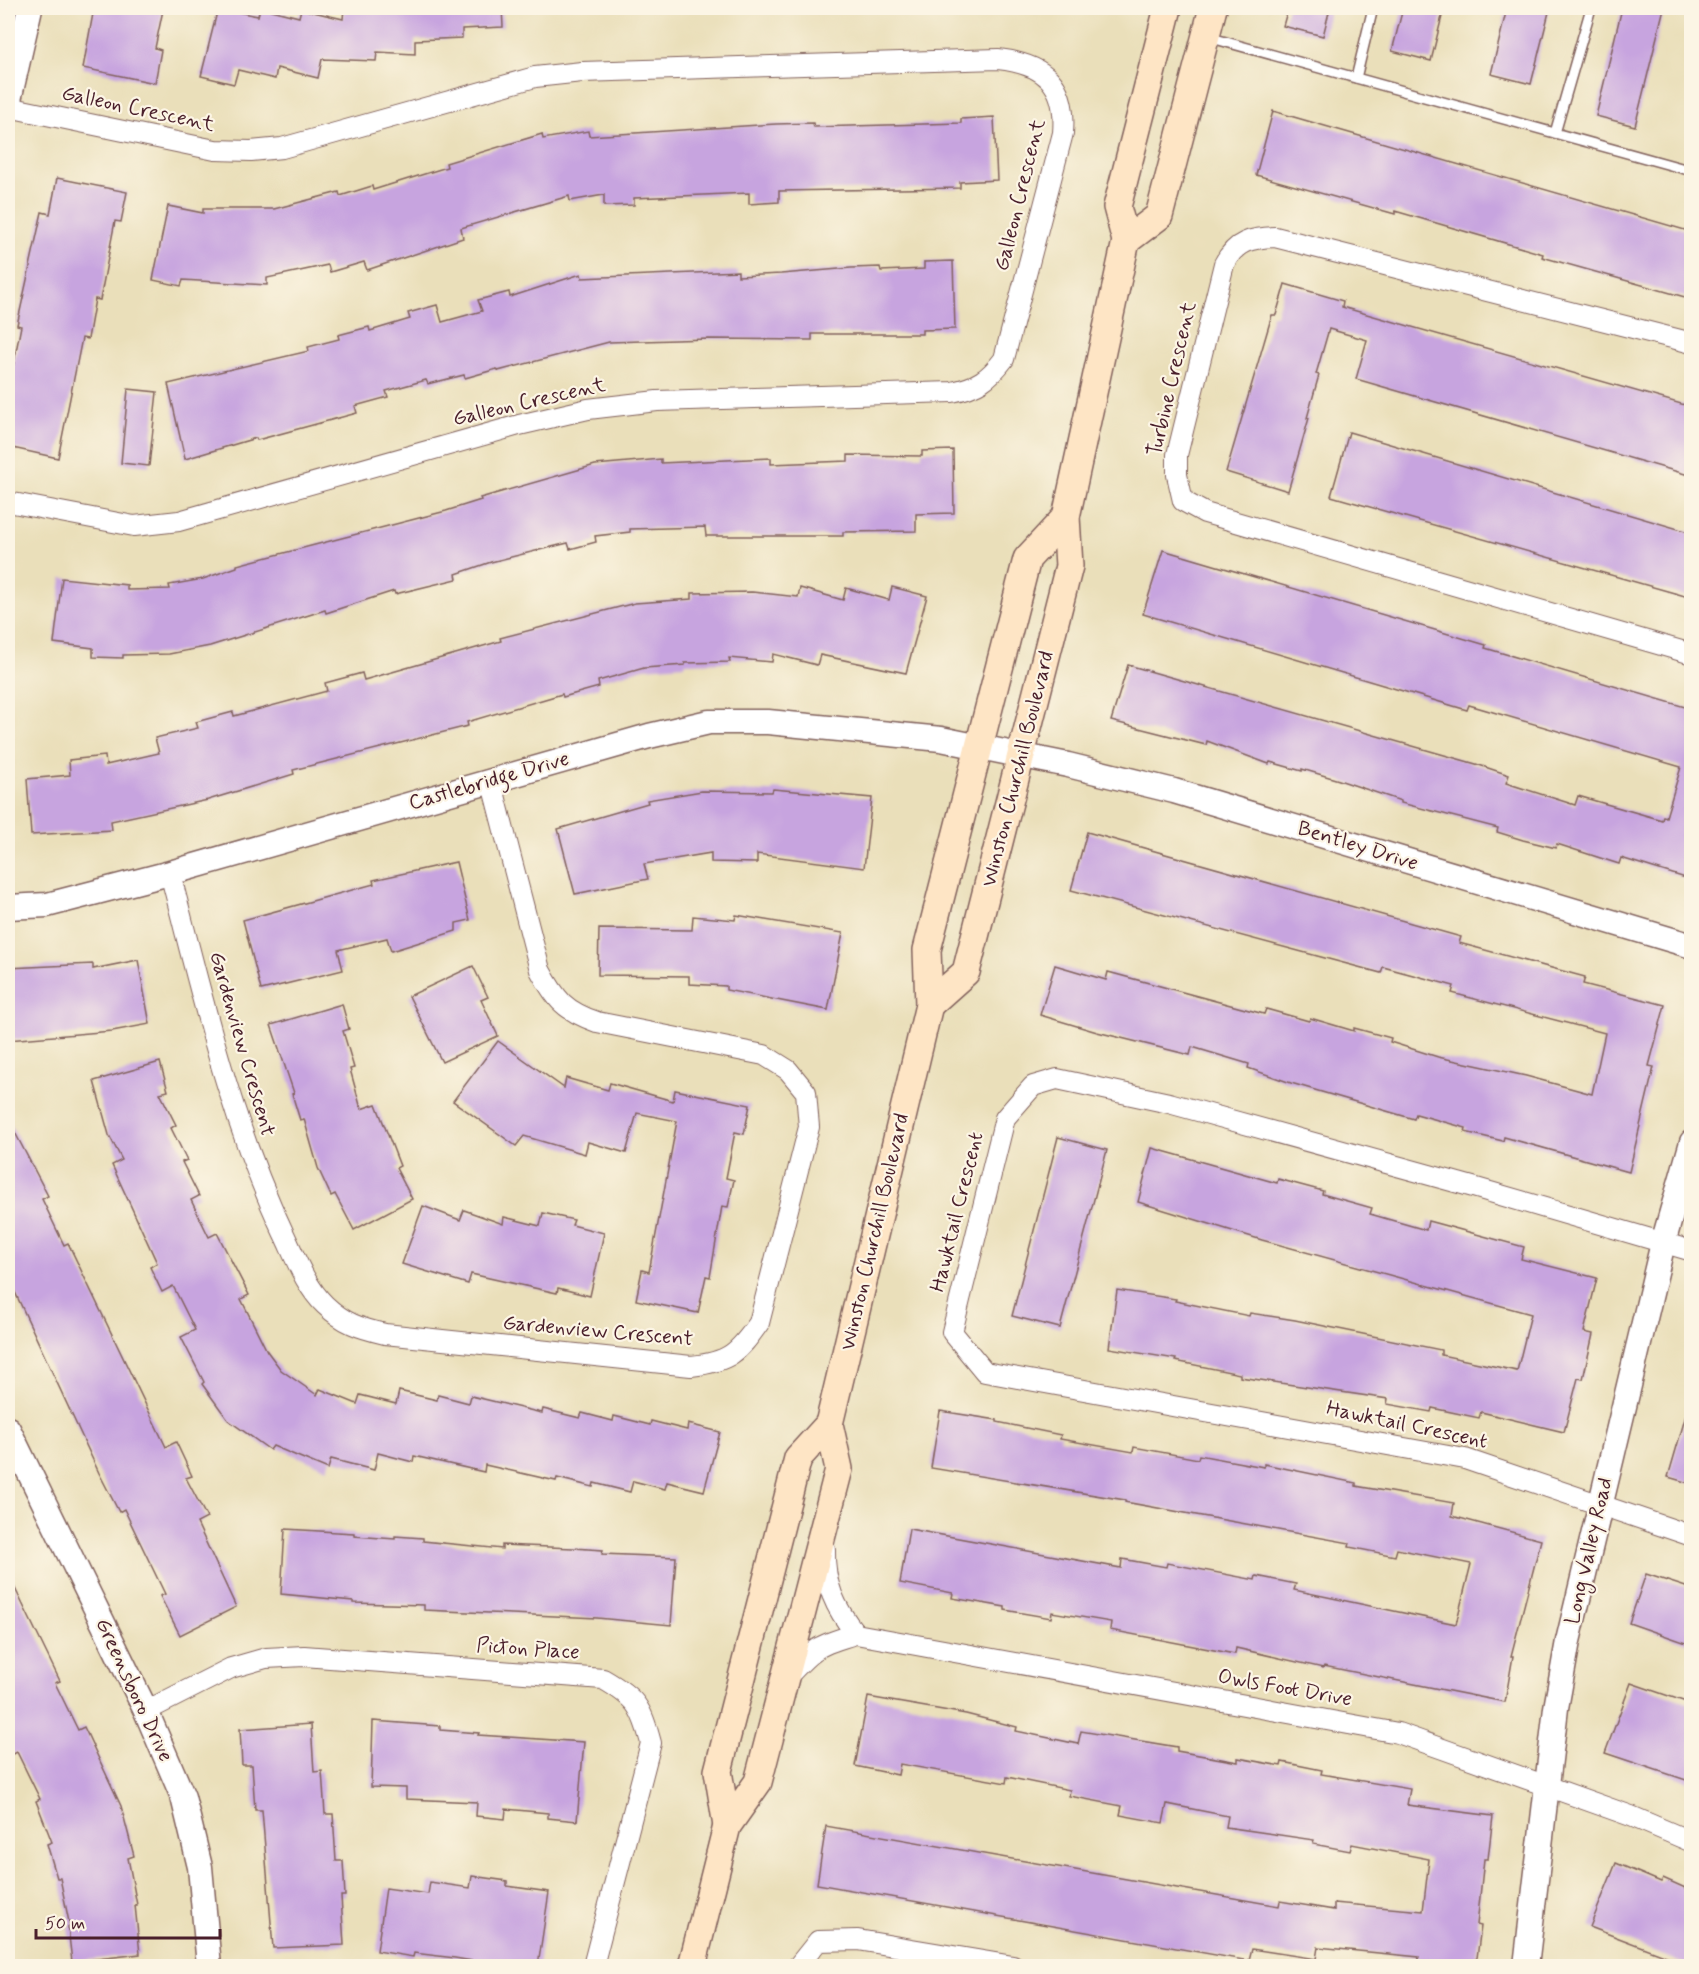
<svg xmlns="http://www.w3.org/2000/svg" width="1699" height="1974" font-family="Mynerve,sans-serif">
<rect width="100%" height="100%" fill="#fcf5e5"/>
<filter id="ink" filterUnits="userSpaceOnUse"><feTurbulence type="fractalNoise" baseFrequency=".0167" numOctaves="2"/><feDisplacementMap in="SourceGraphic" scale="12" xChannelSelector="R" yChannelSelector="G"/><feConvolveMatrix kernelMatrix="1 2 1 2 8 2 1 2 1" color-interpolation-filters="sRGB"/></filter>
<filter id="wash" filterUnits="userSpaceOnUse"><feTurbulence type="fractalNoise" baseFrequency=".008" numOctaves="4" result="noise"/><feDisplacementMap in="SourceGraphic" scale="24" xChannelSelector="R" yChannelSelector="G"/><feGaussianBlur stdDeviation="1.35" result="paint"/><feColorMatrix in="noise" values="0 0 0 0 0 0 0 0 0 0 0 0 0 0 0 0 0 1.4 0 .05"/><feComposite in="paint" operator="in"/></filter>
<g filter="url(#wash)">
<rect width="100%" height="100%" fill="#eadfba"/>
<g id="blocks">
<g fill="#c7a4df">
<path d="M94,8L163,10L155,48L161,50L155,83L83,68Z"/>
<path d="M218,8L258,16L260,8H263L299,17L301,9L343,19L344,8H502L503,27L462,29V38L415,40V54L377,52L376,61L322,59L318,78L277,68L275,79L238,70L234,84L201,76Z"/>
<path d="M1288,8H1330L1323,36L1283,26Z"/>
<path d="M1403,8H1444L1431,61L1392,51Z"/>
<path d="M1507,8H1550L1531,84L1491,74Z"/>
<path d="M1622,8H1664L1635,126L1596,116Z"/>
<path d="M1273,111L1692,232V299L1542,257L1543,254L1395,211V214L1256,175Z"/>
<path d="M994,117L997,180L960,182V188L779,191V202L749,204V193L634,198V205L604,206V195L570,201L569,196L461,228L463,238L367,270L364,262L330,272L328,265L267,278V285L183,280L181,286L153,280L168,206L203,213V209H274L339,192L340,196L372,186L373,190L447,167L446,163L542,134L543,139L588,131L589,136L776,124L813,123L814,127L961,123V119Z"/>
<path d="M57,178L127,192L121,222L115,221L100,300L95,299L88,339L82,338L58,458L8,447V371L12,372L21,326L17,325L42,212L50,214Z"/>
<path d="M953,261L955,329L922,330V334H812V340L709,339L609,342L498,371L497,369L465,378L464,375L428,384L426,380L386,391L388,397L355,406L357,413L257,440L256,438L185,459L168,384L309,351L308,347L339,339L338,335L369,327L370,331L410,319L408,313L437,305L442,322L482,311L478,300L509,292L510,297L581,274L582,278L738,271V276L781,274L851,268L880,267L881,271L924,269V262Z"/>
<path d="M1285,284L1343,301L1342,307L1692,407V476L1356,379L1367,340L1329,329L1316,374L1319,375L1307,418H1309L1288,491L1226,472L1272,315H1276Z"/>
<path d="M128,389L157,392L149,466L121,463Z"/>
<path d="M1349,432L1692,533V598L1331,496Z"/>
<path d="M953,450L954,513L916,514V531L843,532V536H706L705,527L630,529V532L595,536L596,542L570,549L568,543L491,562L456,574L457,579L395,594L394,591L326,613L325,610L210,646L169,654L123,655V658L93,657V648L54,643L62,578L127,585V590L170,589L169,585L203,579L237,567V565L446,511L481,500L480,498L595,465L661,459V463L771,458V464L848,461V455L922,456V451Z"/>
<path d="M1163,550L1486,645L1485,648L1692,709V880L1621,858L1619,864L1557,844L1556,848L1523,840L1497,832L1498,828L1401,803V801L1339,780L1302,769V771L1270,762L1269,764L1207,741L1206,745L1111,721L1128,665L1476,764L1509,775L1506,783L1575,805L1578,796L1662,820L1663,816L1666,817L1681,767L1469,705L1467,710L1143,614Z"/>
<path d="M892,587L927,596L906,673L820,655L817,665L773,654L772,662L729,658L730,662L685,663V665L644,668L598,681L599,687L563,697L562,694L467,722L468,726L293,770L294,774L208,800L111,821L112,830L31,835L27,779L70,775L69,760L105,756L106,765L159,753L155,738L198,728L196,722L233,712L234,716L327,691L325,683L362,673L364,680L501,641L500,638L635,603L692,599V593L752,592L798,597L800,588L843,600L846,588L889,600Z"/>
<path d="M773,789L872,798L864,868L757,854V863L711,862V853L644,864L648,879L575,894L558,829L648,803L647,800L702,791L772,792Z"/>
<path d="M1087,832L1461,937L1459,943L1585,977L1583,984L1665,1005L1649,1066L1654,1067L1629,1172L1504,1137L1503,1141L1465,1132L1466,1128L1416,1114L1414,1119L1291,1083L1248,1068L1249,1064L1192,1047L1190,1055L1097,1032L1040,1015L1055,965L1106,980L1108,972L1264,1014L1266,1009L1309,1021L1310,1018L1354,1031V1028L1391,1038L1390,1042L1438,1057L1526,1076L1592,1094L1605,1033L1452,993L1454,986L1383,967L1381,973L1071,890Z"/>
<path d="M456,862L470,920L456,923V931L391,951L387,938L338,950L343,970L261,990L243,920L374,884L373,880Z"/>
<path d="M736,915L843,933L828,1010L726,990V986L689,984V976L598,975L599,929L692,930L693,916L735,920Z"/>
<path d="M138,960L150,1024L112,1031L8,1040V968L93,964V969Z"/>
<path d="M473,966L488,997L481,1000L498,1036L442,1062L409,996Z"/>
<path d="M342,1004L349,1029L343,1031L354,1068L350,1069L361,1109L376,1104L400,1166L396,1168L412,1199L354,1230L335,1194L331,1196L318,1168L304,1119L300,1120L292,1094L294,1093L271,1025Z"/>
<path d="M498,1041L564,1088L566,1078L608,1090L610,1083L673,1101L675,1090L750,1105L744,1134L735,1132L726,1178L734,1180L728,1207L722,1206L710,1277L706,1276L698,1313L636,1300L642,1270L649,1272L677,1121L637,1113L626,1153L588,1142L585,1154L524,1136L516,1146L453,1101Z"/>
<path d="M160,1062L168,1091L160,1093L176,1125L171,1128L187,1160L182,1162L199,1196L191,1200L209,1237L217,1233L249,1295L241,1299L267,1351L281,1370L317,1395L320,1389L357,1404L360,1395L396,1404L399,1391L437,1400L438,1395L469,1403L471,1396L542,1413L543,1409L580,1418L582,1413L613,1421L614,1416L650,1425L651,1421L687,1430L688,1424L720,1432L704,1491L667,1482L665,1489L633,1481L630,1492L594,1483L593,1487L557,1478L556,1481L485,1465L484,1472L414,1456L413,1462L378,1453L374,1470L331,1459L328,1469L273,1446L270,1450L228,1420L202,1384L204,1382L181,1337L195,1330L173,1286L162,1292L150,1267L157,1263L112,1165L122,1160L109,1135L94,1081Z"/>
<path d="M8,1119L48,1196L42,1199L64,1245L68,1243L166,1447L176,1442L192,1476L186,1478L207,1518L197,1523L236,1607L180,1635L160,1596L165,1594L124,1509L119,1512L99,1473L8,1277Z"/>
<path d="M1058,1137L1107,1150L1060,1328L1012,1316Z"/>
<path d="M1152,1148L1277,1183L1278,1179L1323,1191L1322,1194L1372,1208L1370,1214L1426,1230L1428,1221L1524,1247L1521,1259L1597,1278L1584,1332L1593,1334L1583,1379L1578,1378L1564,1432L1481,1412L1479,1418L1432,1408L1431,1412L1387,1404L1388,1399L1240,1377V1374L1175,1361L1176,1359L1109,1348L1117,1290L1176,1299L1175,1301L1249,1316L1250,1313L1295,1320L1441,1350V1355L1517,1371L1531,1314L1262,1240L1138,1202Z"/>
<path d="M423,1206L460,1220L464,1210L503,1224L504,1217L540,1226L543,1213L574,1220L572,1225L604,1233L590,1296L558,1288L557,1293L471,1274L468,1284L402,1264Z"/>
<path d="M940,1411L997,1420V1422L1061,1435L1060,1439L1133,1452L1134,1447L1198,1459L1199,1455L1264,1467V1464L1356,1483V1486L1454,1503L1452,1516L1541,1540L1511,1656H1513L1505,1702L1324,1666L1323,1668L1236,1648L1235,1654L1110,1630L1111,1622L1052,1612L1051,1618L1005,1610V1607L952,1598L953,1593L900,1583L909,1529L1121,1568L1122,1559L1166,1567L1167,1563L1255,1580L1256,1576L1296,1584L1294,1590L1456,1624L1471,1564L1397,1549L1395,1556L1349,1547L1350,1543L1125,1502V1500L931,1468Z"/>
<path d="M1686,1415H1692V1484L1668,1477Z"/>
<path d="M285,1529L354,1533V1536L395,1539V1536L423,1538V1541L502,1549V1545L573,1548L603,1550L602,1554L676,1557L671,1625L597,1618L424,1610V1605L353,1603V1601L281,1594Z"/>
<path d="M8,1574L60,1681L55,1683L78,1730L84,1727L121,1806L134,1856L128,1858L137,1905H135L140,1954L72,1962L68,1927H70L60,1878H57L47,1844L52,1842L36,1801L40,1799L17,1752L8,1757Z"/>
<path d="M1646,1574L1692,1589V1645L1629,1623Z"/>
<path d="M1631,1683L1692,1704V1782L1605,1753Z"/>
<path d="M868,1697L966,1714L1017,1727L1016,1731L1078,1744L1081,1731L1177,1747V1751L1238,1762V1758L1281,1766L1282,1762L1322,1770L1321,1774L1410,1789L1407,1805L1493,1816L1488,1859H1484L1477,1925L1481,1926L1476,1966H1437L1418,1964L1419,1957L1318,1947L1316,1959L1252,1949L1249,1961L817,1884L826,1826L1279,1906L1280,1901L1334,1910V1903L1423,1911L1429,1859L1352,1844L1350,1851L1313,1844L1314,1840L1226,1827L1228,1816L1167,1804L1163,1823L1120,1815L1122,1806L1069,1796L1070,1790L1007,1777L1006,1783L900,1764L898,1775L855,1766Z"/>
<path d="M373,1721L440,1726V1730L479,1733L478,1735L584,1742L577,1821L548,1818V1813L506,1809L505,1819L476,1816L477,1802L406,1799V1788L371,1787Z"/>
<path d="M311,1724L314,1772L322,1771L325,1814H333L336,1861H343L345,1896H341L344,1945L273,1948L262,1810H255L252,1765H242L240,1729Z"/>
<path d="M1616,1863L1661,1882L1663,1878L1692,1891V1966L1590,1927Z"/>
<path d="M472,1876L507,1881V1886L549,1892L538,1966H501L455,1958L414,1953L413,1957L377,1951L386,1888L428,1894L430,1882L470,1888Z"/>
</g>
</g>
</g>
<g filter="url(#ink)">
<use href="#blocks" fill-opacity="0" stroke="#82625d" stroke-width="1.5"/>
<g fill="none" stroke-linecap="round" stroke-linejoin="round">
<g stroke="#82625d" stroke-width="12">
<g id="service">
<path d="M1208,37L1692,171"/>
<path d="M1356,78L1373,8"/>
<path d="M1555,133L1591,8"/>
</g>
</g>
<g stroke="#82625d" stroke-width="22">
<g id="minor">
<path d="M8,107L215,150L251,151L282,148L535,77L582,72L998,59C1045,64 1067,84 1063,133L1004,359C989,379 977,387 952,392L657,401L588,409L519,425L179,521L134,526L8,502"/>
<path d="M1692,343L1275,237C1251,238 1236,241 1224,264L1177,455V475L1183,501L1205,513L1692,654"/>
<path d="M170,873C202,995 229,1119 284,1234C295,1257 306,1287 325,1305C344,1323 359,1328 385,1334L691,1366C729,1362 738,1353 759,1323L809,1127L806,1092L788,1070L764,1055L597,1022C565,1011 556,1000 540,970L491,780"/>
<path d="M1692,1251L1473,1187L1169,1103L1057,1079L1033,1086L1005,1118L952,1332L985,1372L1465,1459L1692,1536"/>
<path d="M825,1550C824,1584 835,1608 856,1634"/>
<path d="M787,1677C814,1648 817,1645 856,1634L1398,1733L1631,1816L1692,1842"/>
<path d="M146,1711L231,1668L266,1658L304,1656L603,1679C636,1698 641,1706 651,1743L593,1966"/>
<path d="M798,1966L818,1941L858,1940L1013,1966"/>
</g>
</g>
<g stroke="#82625d" stroke-width="27">
<g id="tertiary">
<path d="M8,104L30,8"/>
<path d="M8,907L47,905L170,873L649,736L709,722H768L941,739L1068,765L1174,791L1692,946"/>
<path d="M8,1429L146,1711L183,1797L200,1867L209,1966"/>
<path d="M1526,1966L1556,1708L1568,1641L1663,1243L1692,1142"/>
</g>
</g>
<g stroke="#82625d" stroke-width="30">
<g id="secondary">
<path d="M1126,241L1159,216L1213,8"/>
<path d="M929,1005L966,972L1069,566L1066,517L1126,241L1117,207L1168,8"/>
<path d="M727,1826L718,1771L798,1458L829,1424"/>
<path d="M692,1966L727,1826L758,1782L839,1469L829,1424L929,1005L927,950L1027,559L1066,517"/>
</g>
</g>
<use href="#service" stroke="#fff" stroke-width="9"/>
<use href="#minor" stroke="#fff" stroke-width="20"/>
<use href="#tertiary" stroke="#fff" stroke-width="24"/>
<use href="#secondary" stroke="#fee5c5" stroke-width="27"/>
</g>
</g>
<g text-anchor="middle" dominant-baseline="central" stroke-width="4.5" stroke-linejoin="round" paint-order="stroke">
<g font-size="21" fill="#4a1f2b" stroke="#fcf5e5">
<text transform="translate(138 109) rotate(12)">Galleon Crescent</text>
<text transform="translate(1020 195) rotate(-76)">Galleon Crescent</text>
<text transform="translate(1172 379) rotate(-77)">Turbine Crescent</text>
<text transform="translate(529 402) rotate(-13)">Galleon Crescent</text>
<text transform="translate(1018 769) rotate(-76)">Winston Churchill Boulevard</text>
<text transform="translate(489 781) rotate(-16)">Castlebridge Drive</text>
<text transform="translate(1358 846) rotate(17)">Bentley Drive</text>
<text transform="translate(242 1044) rotate(74)">Gardenview Crescent</text>
<text transform="translate(957 1212) rotate(-76)">Hawktail Crescent</text>
<text transform="translate(875 1232) rotate(-77)">Winston Churchill Boulevard</text>
<text transform="translate(598 1331) rotate(5)">Gardenview Crescent</text>
<text transform="translate(1407 1425) rotate(12)">Hawktail Crescent</text>
<text transform="translate(1589 1551) rotate(-77)">Long Valley Road</text>
<text transform="translate(528 1649) rotate(4)">Picton Place</text>
<text transform="translate(1285 1688) rotate(10)">Owls Foot Drive</text>
<text transform="translate(134 1690) rotate(65)">Greensboro Drive</text>
</g>
</g>
<rect width="1699" height="1974" fill="none" stroke="#fcf5e5" stroke-width="30"/>
<path d="M36 1929v9h184v-9" fill="none" stroke="#4a1f2b" stroke-width="3"/>
<text x="45" y="1929" font-size="18" fill="#4a1f2b" stroke="#fcf5e5" stroke-width="4.5" paint-order="stroke">50 m</text>
</svg>
